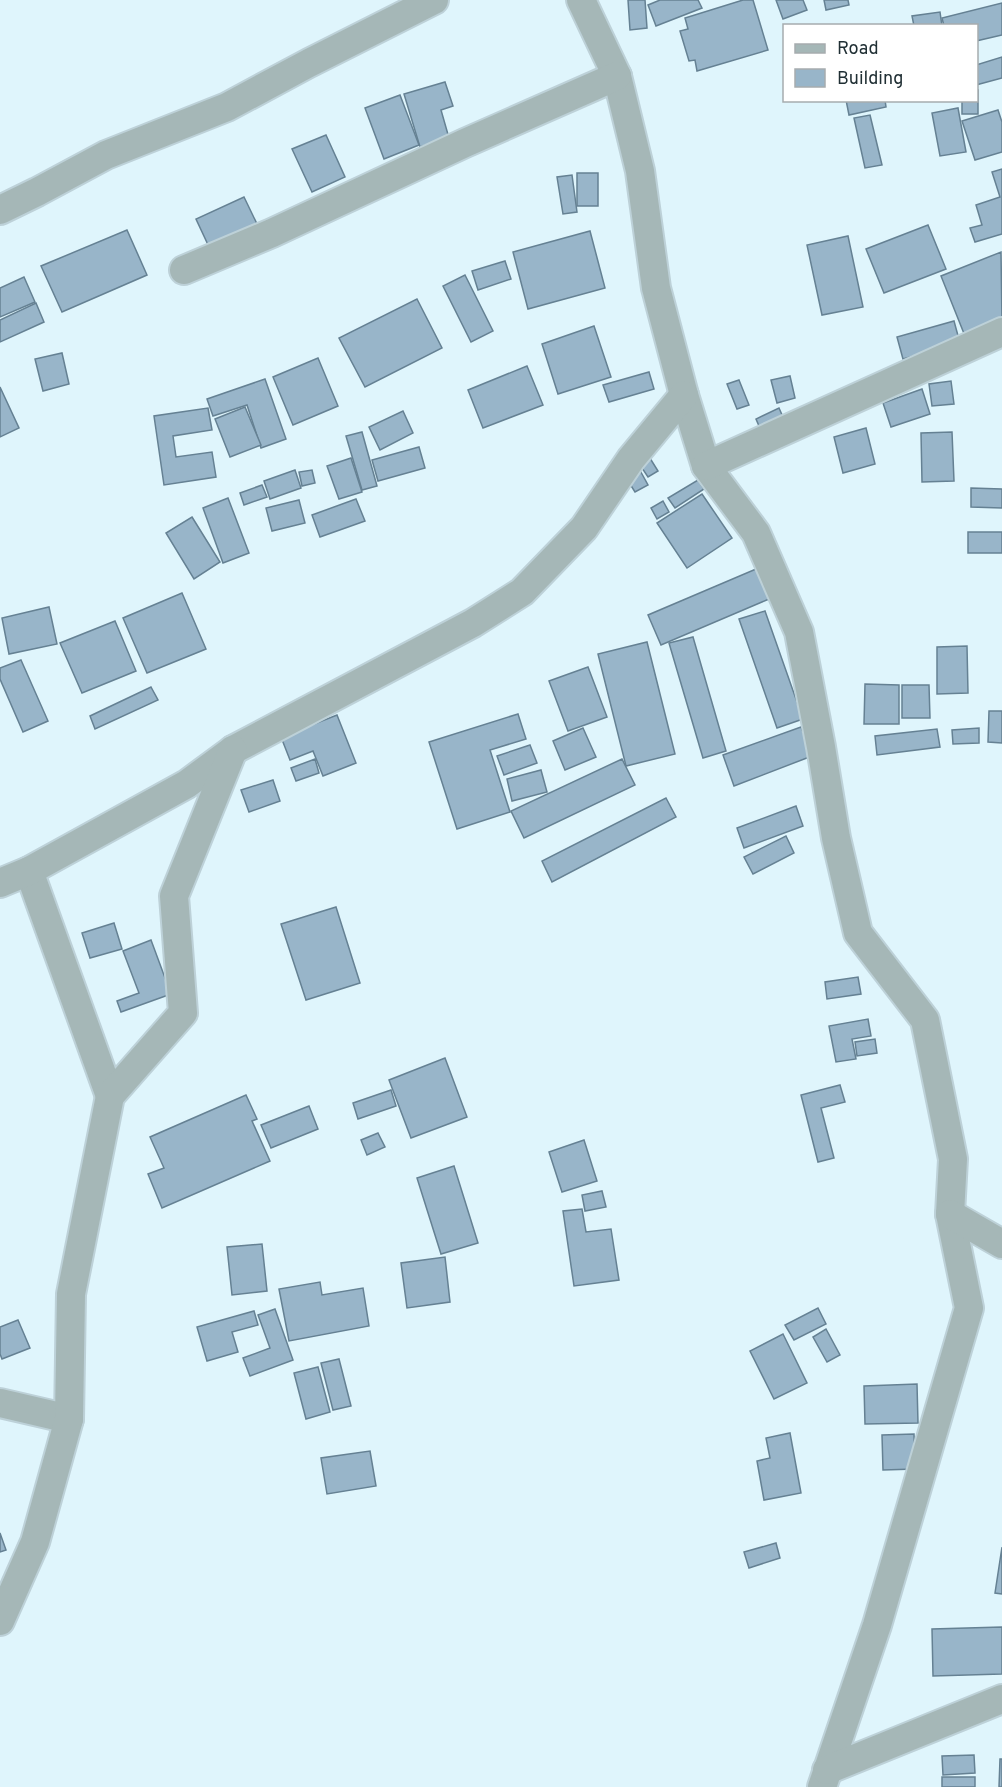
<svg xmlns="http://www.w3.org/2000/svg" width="1002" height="1787" font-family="Overpass,sans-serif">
<rect width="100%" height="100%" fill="#dff5fc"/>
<g fill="#98b5c9" stroke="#658193" stroke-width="1.5">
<path d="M628,0H645L647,28L630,30Z"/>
<path d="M660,0H698L702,8L656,26L648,5Z"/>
<path d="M743,0H753L768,50L697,71L695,60L689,61L680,31L688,29L685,18Z"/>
<path d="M776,0H803L807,10L783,19Z"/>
<path d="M824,0H848L849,5L826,10Z"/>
<path d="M1002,3V35L976,41V26H944L942,18Z"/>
<path d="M940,12L942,26H914L912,16Z"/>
<path d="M1002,57V78L976,85V65Z"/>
<path d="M445,82L453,106L441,110L449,138L420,147L404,94Z"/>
<path d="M976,90H978V114H962V100H976Z"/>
<path d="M400,95L419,145L384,159L365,108Z"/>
<path d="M846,100H885L886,107L849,115Z"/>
<path d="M958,108L966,152L940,156L932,113Z"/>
<path d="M998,110L1002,122V152L975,160L962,121Z"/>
<path d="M870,115L882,165L865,168L854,118Z"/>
<path d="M326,135L345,177L312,192L292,149Z"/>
<path d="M1002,169V234L975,242L970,228L982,225L976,205L1000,197L992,172Z"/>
<rect x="577" y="173" width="21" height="33"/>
<path d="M572,175L577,212L563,214L557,177Z"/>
<path d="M244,197L258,226L210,249L196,219Z"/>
<path d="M928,225L946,269L884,293L866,249Z"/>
<path d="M127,230L147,275L62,312L41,266Z"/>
<path d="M590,231L605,288L528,309L513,252Z"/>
<path d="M848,236L863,307L822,315L807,245Z"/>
<path d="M1001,252L1002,322L965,336L941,276Z"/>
<path d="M505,261L511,279L478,290L472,271Z"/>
<path d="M465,275L493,331L471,342L443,286Z"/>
<path d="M24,277L35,302L0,317V288Z"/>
<path d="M417,299L442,348L365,387L339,338Z"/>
<path d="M36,303L44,322L0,342V320Z"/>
<path d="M954,321L960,343L903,359L897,337Z"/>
<path d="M594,326L611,377L558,394L542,344Z"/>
<path d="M62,353L69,384L43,391L35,359Z"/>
<path d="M318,358L338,406L293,425L273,377Z"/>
<path d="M527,366L543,405L483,428L468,390Z"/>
<path d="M649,372L654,389L609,402L603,385Z"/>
<path d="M790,376L795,398L777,403L771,380Z"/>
<path d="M265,379L286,439L261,448L247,405L213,416L207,399Z"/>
<path d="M739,380L749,405L737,409L727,384Z"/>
<path d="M951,381L954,404L932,406L929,384Z"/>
<path d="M0,387L19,428L0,437Z"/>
<path d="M922,389L930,414L891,427L883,403Z"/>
<path d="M245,407L261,445L230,457L215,419Z"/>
<path d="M208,408L212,430L173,436L176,457L212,452L216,477L164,485L154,416Z"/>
<path d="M779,408L786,424L763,435L756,419Z"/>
<path d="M403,411L413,433L380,450L369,427Z"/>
<path d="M866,428L875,464L843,473L834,437Z"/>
<path d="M362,432L377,486L362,490L346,436Z"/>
<path d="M952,432L954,481L922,482L921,433Z"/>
<path d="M419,447L425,468L378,481L372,460Z"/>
<path d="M648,455L658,471L648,477L638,462Z"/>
<path d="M351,458L362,492L339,499L327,466Z"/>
<path d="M637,465L648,485L635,492L623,473Z"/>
<path d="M295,470L301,488L270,499L264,481Z"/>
<path d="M312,470L315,483L302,486L299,472Z"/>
<path d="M698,480L704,489L675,508L668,498Z"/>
<path d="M262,485L267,497L244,505L240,493Z"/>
<path d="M971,488L1002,489V508L971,507Z"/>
<path d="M702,494L732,538L687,568L657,523Z"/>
<path d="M228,498L249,553L223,563L203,508Z"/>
<path d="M356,499L365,521L320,537L312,515Z"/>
<path d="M299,500L305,523L272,531L266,508Z"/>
<path d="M663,501L669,512L657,519L651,508Z"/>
<path d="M192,517L220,562L194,579L166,533Z"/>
<rect x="968" y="532" width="34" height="21"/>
<path d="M756,569L769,599L661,645L648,615Z"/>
<path d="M182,593L206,649L147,673L123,618Z"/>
<path d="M49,607L57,644L9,654L2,618Z"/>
<path d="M765,611L803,719L777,728L739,619Z"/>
<path d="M115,621L136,671L82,693L60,643Z"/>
<path d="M693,637L726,751L703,758L669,643Z"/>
<path d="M647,642L675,754L626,766L598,654Z"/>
<path d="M967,646L968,693L937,694V647Z"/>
<path d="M21,660L48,721L23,732L0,679V668Z"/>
<path d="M588,667L607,717L568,731L549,681Z"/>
<path d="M865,684L899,685V724H864Z"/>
<path d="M902,685H929L930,718H902Z"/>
<path d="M151,687L158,700L95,729L90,716Z"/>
<path d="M989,711H1002V743L988,742Z"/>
<path d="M518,714L526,739L490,750L510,812L457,829L429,742Z"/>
<path d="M337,715L356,763L323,776L313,751L290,760L281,737Z"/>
<path d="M801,727L812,756L734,786L723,755Z"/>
<path d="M583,728L596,757L565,770L553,741Z"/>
<path d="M979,728V743L953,744L952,730Z"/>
<path d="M937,729L940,747L877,755L875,736Z"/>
<path d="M530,745L537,763L504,775L497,756Z"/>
<path d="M315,759L319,773L296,781L291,768Z"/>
<path d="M622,759L635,785L524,838L511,811Z"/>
<path d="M541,770L547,792L512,801L507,779Z"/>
<path d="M273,780L280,801L249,812L241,790Z"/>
<path d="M666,798L676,817L552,882L542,861Z"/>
<path d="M796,806L803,826L744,848L737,828Z"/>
<path d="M786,836L794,853L753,874L744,857Z"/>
<path d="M336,907L360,983L306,1000L281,924Z"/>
<path d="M114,923L122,949L90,958L82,933Z"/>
<path d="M151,940L171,994L121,1012L117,1001L139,993L123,951Z"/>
<path d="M858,977L861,994L827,999L825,982Z"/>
<path d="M868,1019L871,1036L852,1039L856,1059L836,1062L829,1026Z"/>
<path d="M875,1039L877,1053L857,1056L855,1042Z"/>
<path d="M445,1058L467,1117L411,1138L389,1080Z"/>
<path d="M840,1085L845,1102L821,1108L834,1158L818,1162L801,1095Z"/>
<path d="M391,1090L396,1106L358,1119L353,1103Z"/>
<path d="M246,1095L257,1119L252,1121L270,1161L162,1208L148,1174L164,1168L150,1137Z"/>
<path d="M309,1106L318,1129L271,1148L261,1125Z"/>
<path d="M378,1133L385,1147L367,1155L361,1140Z"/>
<path d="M584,1140L597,1181L562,1192L549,1152Z"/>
<path d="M454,1166L478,1243L441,1254L417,1178Z"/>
<path d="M602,1191L606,1207L585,1211L582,1195Z"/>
<path d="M582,1209L586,1232L611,1229L619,1280L574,1286L563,1211Z"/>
<path d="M262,1244L267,1291L232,1295L227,1247Z"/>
<path d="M445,1257L450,1302L407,1308L401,1263Z"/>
<path d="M320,1282L322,1295L363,1288L369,1326L289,1341L279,1289Z"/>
<path d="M818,1308L826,1324L794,1340L785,1325Z"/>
<path d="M275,1309L293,1360L250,1376L243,1358L270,1348L258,1315Z"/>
<path d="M254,1311L258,1325L232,1332L238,1352L207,1361L197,1327Z"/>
<path d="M18,1320L30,1348L2,1359L0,1354V1327Z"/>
<path d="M826,1329L840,1355L827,1362L813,1337Z"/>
<path d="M783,1334L807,1383L774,1399L750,1351Z"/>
<path d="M339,1359L351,1406L333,1410L321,1363Z"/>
<path d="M318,1367L330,1412L306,1419L294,1373Z"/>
<path d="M917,1384L918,1423L865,1424L864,1386Z"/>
<path d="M790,1433L801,1493L764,1500L757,1461L770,1458L766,1438Z"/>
<path d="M914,1434L915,1469L883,1470L882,1435Z"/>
<path d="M370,1451L376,1486L327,1494L321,1458Z"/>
<path d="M0,1533L6,1550L0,1552Z"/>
<path d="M776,1543L780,1558L749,1568L744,1552Z"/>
<path d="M1002,1547V1594L995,1593Z"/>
<path d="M1002,1627V1674L933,1676L932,1629Z"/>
<path d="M974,1755L975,1773L943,1775L942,1756Z"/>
<path d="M1000,1759H1002V1787H999Z"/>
<rect x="942" y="1777" width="33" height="10"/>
</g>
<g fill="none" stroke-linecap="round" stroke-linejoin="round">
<g stroke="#bdd1d8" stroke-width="32">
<g id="street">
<path d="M581,0L617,76L640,171L656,288L684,395L706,466L756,533L799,632L821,747L836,838L858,933L925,1020L953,1159L950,1214L969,1308L877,1625L822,1787"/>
<path d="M0,210L37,192L106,155L227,107L309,63L434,0"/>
<path d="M184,270L272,233L465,143L617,76"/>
<path d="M706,466L1002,332"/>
<path d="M29,871L110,1096"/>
<path d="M0,883L29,871L187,784L233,750L473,623L522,592L584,528L631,459L684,395"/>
<path d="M950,1214L1002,1244"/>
<path d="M0,1403L69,1419"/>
<path d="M0,1621L35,1542L69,1419L71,1294L110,1096L183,1013L174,896L233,750"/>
<path d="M827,1770L1002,1699"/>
</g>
</g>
<use href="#street" stroke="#a5b7b7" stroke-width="28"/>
</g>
<rect x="783" y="24" width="195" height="78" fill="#ffffff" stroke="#a6acae" stroke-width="1.5"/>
<rect x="795" y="44" width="30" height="9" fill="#a5b7b7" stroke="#a6acae" stroke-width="1.5"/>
<text x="837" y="54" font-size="18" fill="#202f34">Road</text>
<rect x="795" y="69" width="30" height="18" fill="#98b5c9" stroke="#a6acae" stroke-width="1.5"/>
<text x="837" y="84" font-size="18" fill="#202f34">Building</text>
</svg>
